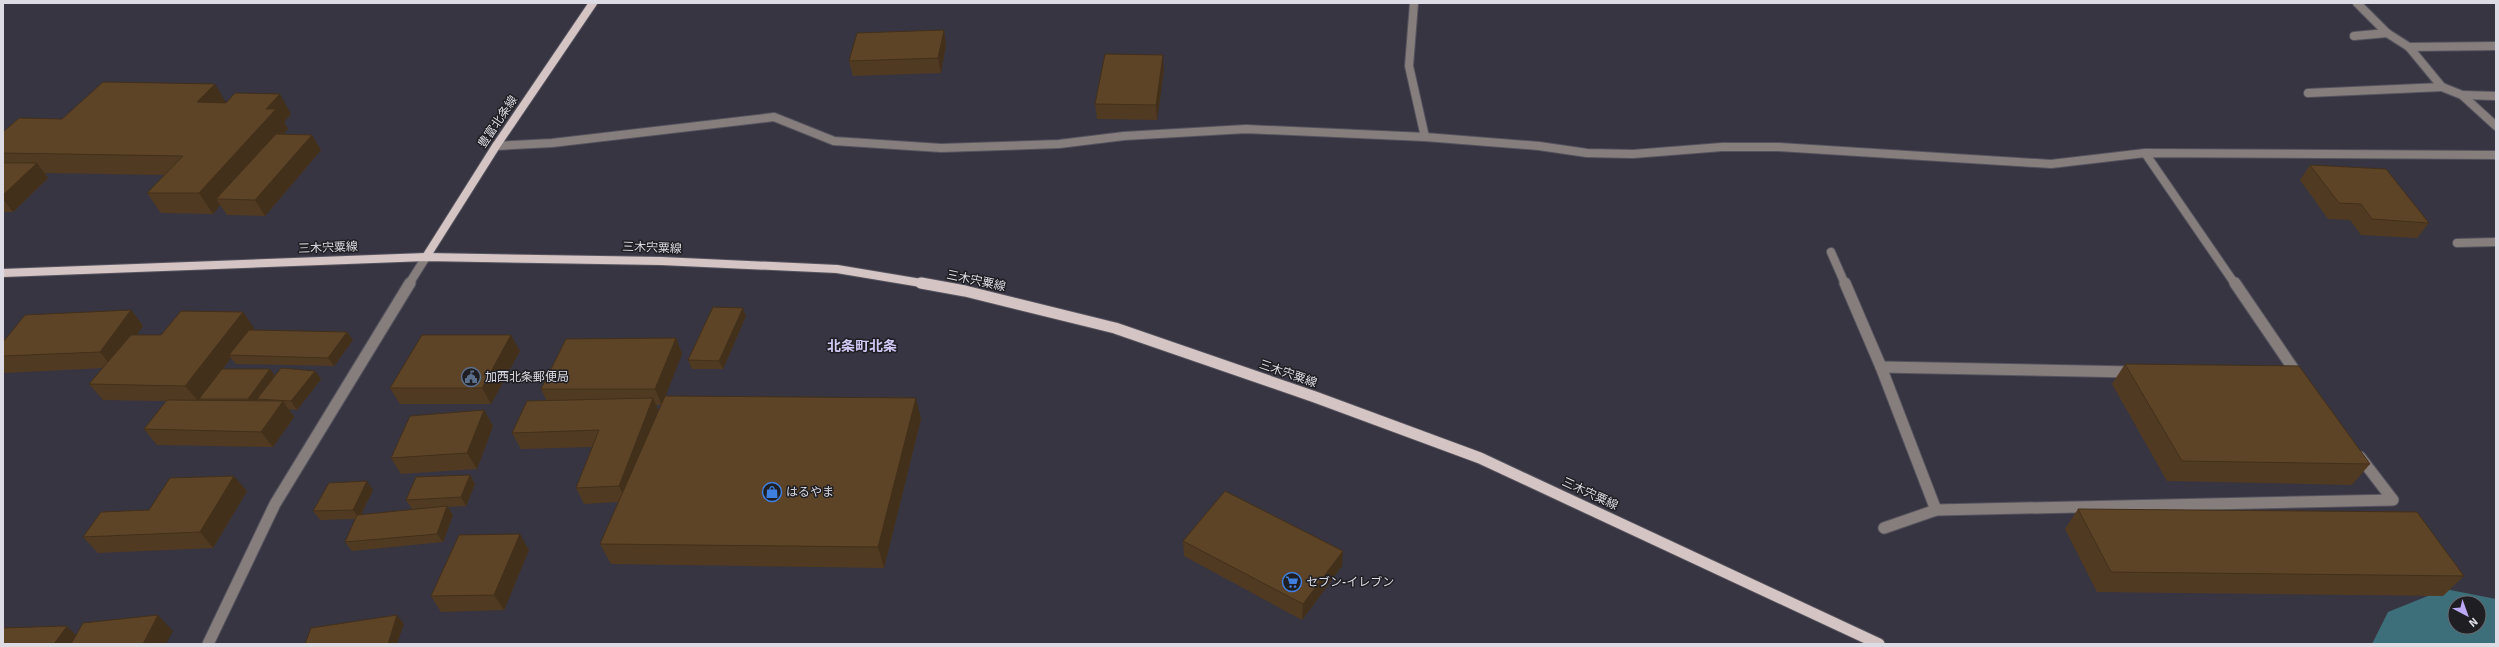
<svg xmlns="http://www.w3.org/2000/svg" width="2499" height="647" font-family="Signika,'Noto Sans JP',sans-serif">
<rect width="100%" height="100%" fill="#373541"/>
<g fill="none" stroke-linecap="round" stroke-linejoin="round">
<path fill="#3c6f79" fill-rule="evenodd" d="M2445,589L2496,599V644H2372L2388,612ZM2455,603H2479V627H2455Z"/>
<g stroke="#55535e" stroke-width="10">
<g id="minor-far1">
<path d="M1414,3L1409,66L1425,137"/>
<path d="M2357,3L2387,33L2409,47L2442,87L2462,95L2496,126"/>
<path d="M2354,36L2387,33"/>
<path d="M2409,47L2496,46"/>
<path d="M2308,93L2442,87"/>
<path d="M2462,95L2496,96"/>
<path d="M496,146L552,143L774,117L834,141L941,148L1059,144L1124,136L1246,129L1425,137L1539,146L1587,153L1633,154L1722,147H1779L2051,164L2145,153L2496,155"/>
<path d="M2145,153L2235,284"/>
<path d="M2457,243L2496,242"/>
<path d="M1831,252L1845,284"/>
<path d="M409,284L426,257"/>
</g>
</g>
<g stroke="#55535e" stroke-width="13">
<g id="minor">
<path d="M1845,283L1881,367L1936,510"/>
<path d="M2235,283L2299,377"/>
<path d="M1881,367L2133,372"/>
<path d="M1884,528L1936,510L2393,500L2360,457"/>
<path d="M208,644L275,504L410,283"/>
</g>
</g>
<g stroke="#55535e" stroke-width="10">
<g id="major-far1">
<path d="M426,257L496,146L593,3"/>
<path d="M3,273L426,257L661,261L837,269L927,284"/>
</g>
</g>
<g stroke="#55535e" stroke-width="13">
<path id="major" d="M921,283L965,291L1115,328L1315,397L1480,458L1879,644"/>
</g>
<use href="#minor-far1" stroke="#867e7d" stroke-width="8"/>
<use href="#minor" stroke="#867e7d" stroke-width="11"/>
<use href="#major-far1" stroke="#d4c4c3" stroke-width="8"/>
<use href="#major" stroke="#d4c4c3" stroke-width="11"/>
</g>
<g fill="#513a22" fill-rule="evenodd">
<path d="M944,30L946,45L941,73L853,76L849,61Z"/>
<path d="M1164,70L1157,120L1097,119L1095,104Z"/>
<path d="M226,103L291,114L284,122L288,129L284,134L312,135L321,150L265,216L227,215L220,205L213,214L161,213L147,193L164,175L45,173L48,178L13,212H3V132L62,119Z"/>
<path d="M2310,165L2429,223L2417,238L2361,235L2350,220L2328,219L2300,180Z"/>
<path d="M131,310L143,326L136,335H161L254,328L253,330L347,332L353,340L334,366L236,364L231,358L223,369H270L275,376L315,371L321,379L297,410L289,409L294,417L273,447L157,445L144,429L166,401L103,400L89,384L103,368L5,373L3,371V342Z"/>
<path d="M746,316L723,369H692L688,360Z"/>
<path d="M676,338L682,354L665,396L921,419L884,568L611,564L600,544L618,502L584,504L576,488L593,447L521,449L512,433L546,400L541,389ZM656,405H661L658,411Z"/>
<path d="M520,351L491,404H400L390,388Z"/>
<path d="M2125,364L2370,464L2352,485L2167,481L2112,384Z"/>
<path d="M484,410L493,426L477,469L401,474L391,458Z"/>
<path d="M470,475L475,484L466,506L448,507L453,515L443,542L352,551L345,542L356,519L320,520L313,511L373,490L361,515L429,508L412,509L406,500Z"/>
<path d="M247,491L213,548L98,553L83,537L149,510Z"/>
<path d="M2078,509L2464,576L2443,596L2097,592L2065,529Z"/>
<path d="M1183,541L1342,566L1302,620L1184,556Z"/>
<path d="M529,550L504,610L441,612L431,596Z"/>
</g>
<g fill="#42301b">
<path d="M944,30L946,45L941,73L938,58Z"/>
<path d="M1163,55L1164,70L1157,120L1156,105Z"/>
<path d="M215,84L227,104L197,102Z"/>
<path d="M280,94L291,114L284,122L288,129L226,199H216L220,205L213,214L199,193L266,109Z"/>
<path d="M312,135L321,150L265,216L255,200Z"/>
<path d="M37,163L48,178L13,212L3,199V195Z"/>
<path d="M743,308L746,316L723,369L719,361Z"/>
<path d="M131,310L143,326L113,368L100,352Z"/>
<path d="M243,312L254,328L233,355H229L231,358L198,401L185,386Z"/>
<path d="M347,332L353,340L334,366L328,358Z"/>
<path d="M511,335L520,351L491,404L482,388Z"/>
<path d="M676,338L682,354L662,405L655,389Z"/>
<path d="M270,369L276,378L257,399L259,402L254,408L248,399Z"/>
<path d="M315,371L321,379L297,410L291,401Z"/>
<path d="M653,398L660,414L627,502L619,486Z"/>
<path d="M916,398L921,419L884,568L878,547Z"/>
<path d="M283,401L294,417L273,447L261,432Z"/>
<path d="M484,410L493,426L477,469L467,453Z"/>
<path d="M470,475L475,484L466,506L461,497Z"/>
<path d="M234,476L247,491L213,548L200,532Z"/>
<path d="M367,481L373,490L359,518L353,510Z"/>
<path d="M447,506L453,515L443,542L437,534Z"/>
<path d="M520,534L529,550L504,610L494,595Z"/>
<path d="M1343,551L1342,566L1302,620L1303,604Z"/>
<path d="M158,615L173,631L166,644H143Z"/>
<path d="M397,615L404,624L397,644H388Z"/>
<path d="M67,626L83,642L81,644H54Z"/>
</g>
<g fill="#5e4427" stroke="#42301b">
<path d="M944,30L938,58L849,61L857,33Z"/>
<path d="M1105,54L1163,55L1156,105L1095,104Z"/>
<path d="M103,82L215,84L197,102L226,103L235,93L280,94L266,109H276L199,193H147L183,156L3,153V132L19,118L62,119Z"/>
<path d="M276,134L312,135L255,200L216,199Z"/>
<path d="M3,163H37L3,195Z"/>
<path d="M2310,165L2386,169L2429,223L2372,219L2361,204L2339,203Z"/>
<path d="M713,307L743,308L719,361L688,360Z"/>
<path d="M131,310L100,352L3,356V342L25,315Z"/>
<path d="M181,311L243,312L185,386L89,384L131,335H161Z"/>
<path d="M249,330L347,332L328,358L229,355Z"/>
<path d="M422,335H511L482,388H390Z"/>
<path d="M676,338L655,389H541L566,339Z"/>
<path d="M2125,364L2299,366L2370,464L2182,461Z"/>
<path d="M281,368L315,371L291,401L257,399Z"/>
<path d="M222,369H270L248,399H199Z"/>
<path d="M665,396L916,398L878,547L600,544Z"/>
<path d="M653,398L619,486L576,488L599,430L512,433L527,401Z"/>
<path d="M167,400L283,401L261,432L144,429Z"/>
<path d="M484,410L467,453L391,458L410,416Z"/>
<path d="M470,475L461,497L406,500L416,477Z"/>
<path d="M234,476L200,532L83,537L101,512L149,510L170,478Z"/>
<path d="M367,481L353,510L313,511L329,483Z"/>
<path d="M1225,491L1343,551L1303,604L1183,541Z"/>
<path d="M447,506L437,534L345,542L357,515Z"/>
<path d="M2078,509L2417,512L2464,576L2111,572Z"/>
<path d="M520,534L494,595L431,596L459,535Z"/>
<path d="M158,615L143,644H71L83,623Z"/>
<path d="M397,615L388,644H305L311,628Z"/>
<path d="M67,626L54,644H3V628Z"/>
</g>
<defs>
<g id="civic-ring" transform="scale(1)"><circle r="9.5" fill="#1e1e23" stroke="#5c6f8a" stroke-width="1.5"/><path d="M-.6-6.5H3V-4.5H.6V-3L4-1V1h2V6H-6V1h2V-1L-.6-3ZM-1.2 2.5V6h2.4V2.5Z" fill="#5c6f8a"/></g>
<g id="shop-ring" transform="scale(1)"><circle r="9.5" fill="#1e1e23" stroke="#3f7fe0" stroke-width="1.5"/><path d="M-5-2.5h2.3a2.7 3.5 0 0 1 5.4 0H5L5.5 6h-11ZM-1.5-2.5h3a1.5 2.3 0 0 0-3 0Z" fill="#3f7fe0"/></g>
<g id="supermarket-ring" transform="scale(1)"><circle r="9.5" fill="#1e1e23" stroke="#3f7fe0" stroke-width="1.5"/><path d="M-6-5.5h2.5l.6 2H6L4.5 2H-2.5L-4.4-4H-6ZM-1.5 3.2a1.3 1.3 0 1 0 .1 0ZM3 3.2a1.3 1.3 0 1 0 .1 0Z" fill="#3f7fe0"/></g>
</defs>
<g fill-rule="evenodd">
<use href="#civic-ring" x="471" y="377"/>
<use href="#shop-ring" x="772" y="492"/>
<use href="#supermarket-ring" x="1292" y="582"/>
</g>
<g text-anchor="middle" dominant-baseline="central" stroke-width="3" stroke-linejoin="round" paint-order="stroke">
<g font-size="12" fill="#dddce4" stroke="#1e1e23">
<text transform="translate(498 122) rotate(-56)">豊富北条線</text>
<text transform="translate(328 248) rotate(-2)">三木宍粟線</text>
<text transform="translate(652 248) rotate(2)">三木宍粟線</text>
<text transform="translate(976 281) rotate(12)">三木宍粟線</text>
<text transform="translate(1288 374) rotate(19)">三木宍粟線</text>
<text transform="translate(1590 494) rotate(25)">三木宍粟線</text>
</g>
<g font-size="12" fill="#dddce4" stroke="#1e1e23" text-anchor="start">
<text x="485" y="377">加西北条郵便局</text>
<text x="786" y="492">はるやま</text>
<text x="1306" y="582">セブン-イレブン</text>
</g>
<g font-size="14" font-weight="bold" fill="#d1c8f4" stroke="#1e1e23">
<text x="862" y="346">北条町北条</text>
</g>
</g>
<rect width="2499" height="647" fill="none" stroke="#dddce4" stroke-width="8"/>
<g transform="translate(2467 615) rotate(139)"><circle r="19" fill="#1e1e23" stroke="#6a6a70"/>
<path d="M0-3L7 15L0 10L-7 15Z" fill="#bcaaf6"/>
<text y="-6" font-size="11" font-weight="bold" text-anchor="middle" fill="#dddce4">N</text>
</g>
</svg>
